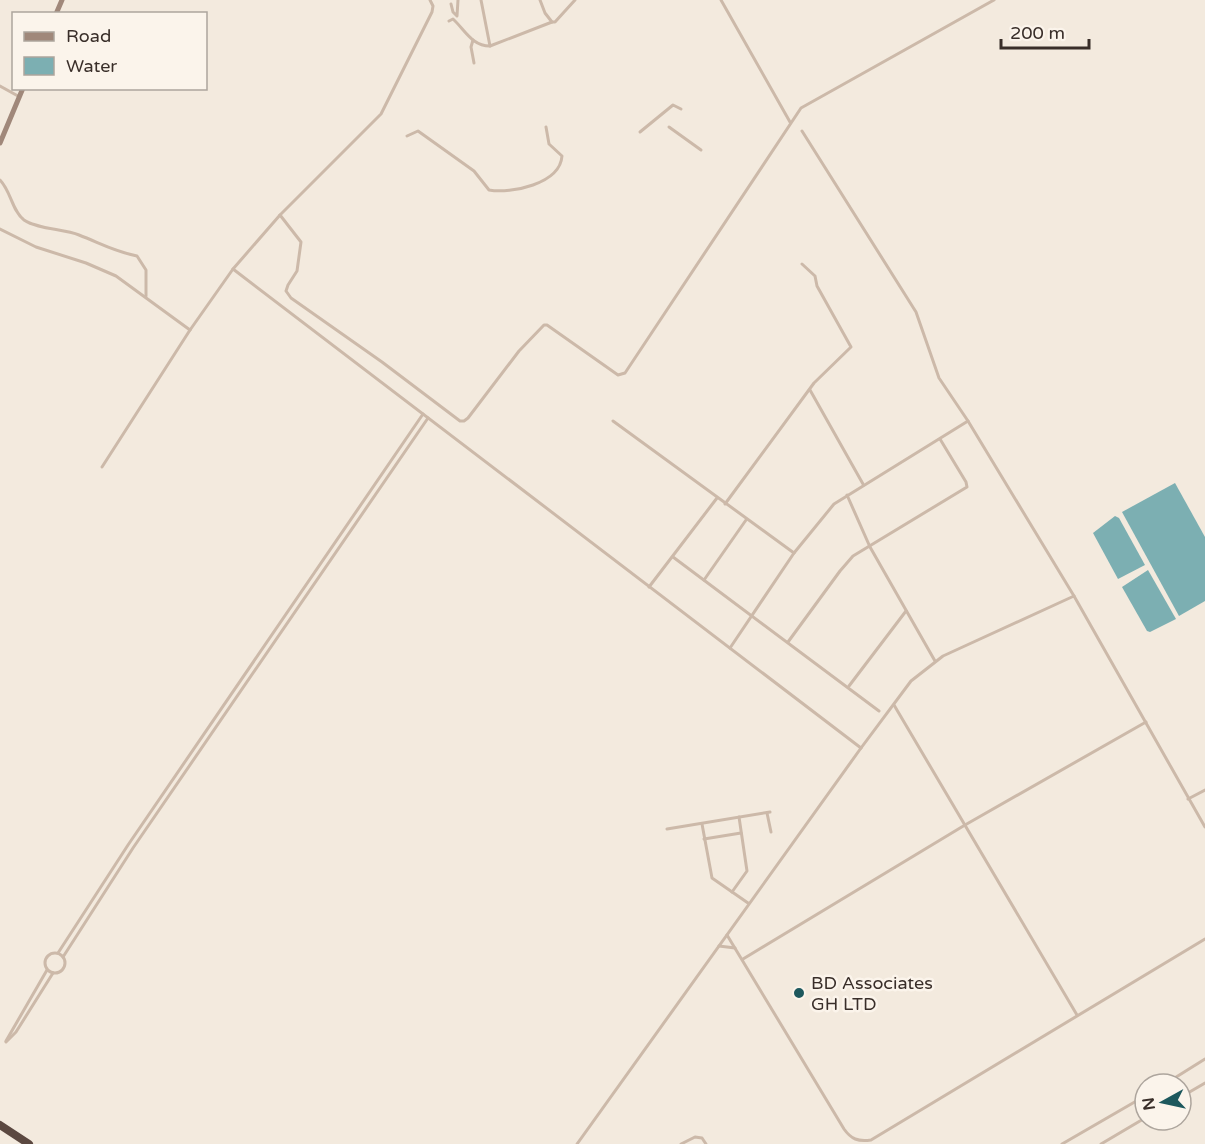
<svg xmlns="http://www.w3.org/2000/svg" width="1205" height="1144" font-family="'Varela Round',sans-serif">
<rect width="100%" height="100%" fill="#f3eade"/>
<g fill="#7cafb2">
<path d="M1175,483L1205,537V601L1179,616L1122,512Z"/>
<path d="M1115,516L1119,518L1145,565L1118,579L1093,533Z"/>
<path d="M1148,570L1176,619L1150,632L1147,631L1122,587Z"/>
</g>
<g fill="none" stroke-linecap="round" stroke-linejoin="round">
<g stroke="#ccb9a9" stroke-width="3">
<path d="M481,0L490,46"/>
<path d="M540,0L545,13L552,22H555L575,0"/>
<path d="M721,0L790,122"/>
<path d="M451,4L453,12L457,16L458,0"/>
<path d="M449,21L453,19C465,30 472,46 490,46L552,22"/>
<path d="M473,40L471,47L474,63"/>
<path d="M0,86L18,96"/>
<path d="M669,127L701,150"/>
<path d="M802,131L916,312L939,378L968,421L1074,596"/>
<path d="M640,132L673,105L681,109"/>
<path d="M407,136L418,131L474,171L489,190C511,194 560,184 562,156L549,144L546,127"/>
<path d="M0,180C11,191 12,211 24,220C37,229 64,229 79,235C100,243 113,251 137,256L146,270V296"/>
<path d="M280,215L301,242L297,271L288,285L286,291L291,298L382,362L460,421H464L468,418L519,351L544,325H547L618,375L625,373L801,108L994,0"/>
<path d="M0,229L36,247L86,263L116,276L190,330"/>
<path d="M233,269L861,748"/>
<path d="M810,390L863,484"/>
<path d="M613,421L794,553"/>
<path d="M102,467L190,330L233,269L280,215L381,114L432,12L433,6L430,0"/>
<path d="M847,495L870,547L935,661"/>
<path d="M725,504L814,383L851,347L817,286L815,276L802,264"/>
<path d="M673,557L879,711"/>
<path d="M704,580L746,520"/>
<path d="M649,587L717,498"/>
<path d="M788,642L840,571L853,556L967,487L966,482L940,439"/>
<path d="M730,648L794,553L834,504L968,421"/>
<path d="M849,686L906,611"/>
<path d="M894,705L1077,1015"/>
<path d="M1188,799L1205,790"/>
<path d="M767,813L771,832"/>
<path d="M702,824L712,878L748,903"/>
<path d="M667,829L770,812"/>
<path d="M704,839L741,833"/>
<path d="M732,892L747,871L739,817"/>
<path d="M727,935L844,1129C851,1139 858,1142 871,1140L1205,939"/>
<path d="M719,946L735,948"/>
<circle cx="55" cy="963" r="10"/>
<path d="M58,953L128,845L423,414"/>
<path d="M63,957L133,848L428,418"/>
<path d="M743,959L965,825L1146,722"/>
<path d="M6,1041L47,970"/>
<path d="M6,1042L16,1032L53,973"/>
<path d="M1165,1084L1205,1059"/>
<path d="M1181,1097L1205,1083"/>
<path d="M577,1144L861,748L911,681L943,656L1074,596L1205,827"/>
<path d="M681,1144L695,1137L702,1138L706,1144"/>
<path d="M1062,1144L1145,1096"/>
<path d="M1101,1144L1145,1118"/>
</g>
<g stroke="#a0887a" stroke-width="5">
<path d="M56,14L62,0"/>
<path d="M0,143L23,88"/>
</g>
<path stroke="#5b4840" stroke-width="8" d="M0,1125L29,1144"/>
</g>
<circle fill="#1d585d" stroke="#fbf4eb" stroke-width="2" cx="799" cy="993" r="6"/>
<g text-anchor="middle" dominant-baseline="central" stroke-width="5" stroke-linejoin="round" paint-order="stroke">
<g font-size="18" fill="#392e29" stroke="#fbf4eb" text-anchor="start">
<text x="811" y="983">BD Associates<tspan x="811" dy="21">GH LTD</tspan></text>
</g>
</g>
<rect x="12" y="12" width="195" height="78" fill="#fbf4eb" stroke="#ada59d" stroke-width="1.5"/>
<rect x="24" y="32" width="30" height="9" fill="#a0887a" stroke="#ada59d" stroke-width="1.5"/>
<text x="66" y="42" font-size="18" fill="#392e29">Road</text>
<rect x="24" y="57" width="30" height="18" fill="#7cafb2" stroke="#ada59d" stroke-width="1.5"/>
<text x="66" y="72" font-size="18" fill="#392e29">Water</text>
<g transform="translate(1163 1102) rotate(262)"><circle r="28" fill="#fbf4eb" stroke="#ada59d" stroke-width="1.5"/>
<path d="M0-4.5L10 22L0 15L-10 22Z" fill="#1d585d"/>
<text y="-9" font-size="16" font-weight="bold" text-anchor="middle" fill="#392e29">N</text>
</g>
<path d="M1001 39v9h88v-9" fill="none" stroke="#392e29" stroke-width="3"/>
<text x="1010" y="39" font-size="18" fill="#392e29" stroke="#fbf4eb" stroke-width="4.5" paint-order="stroke">200 m</text>
</svg>
